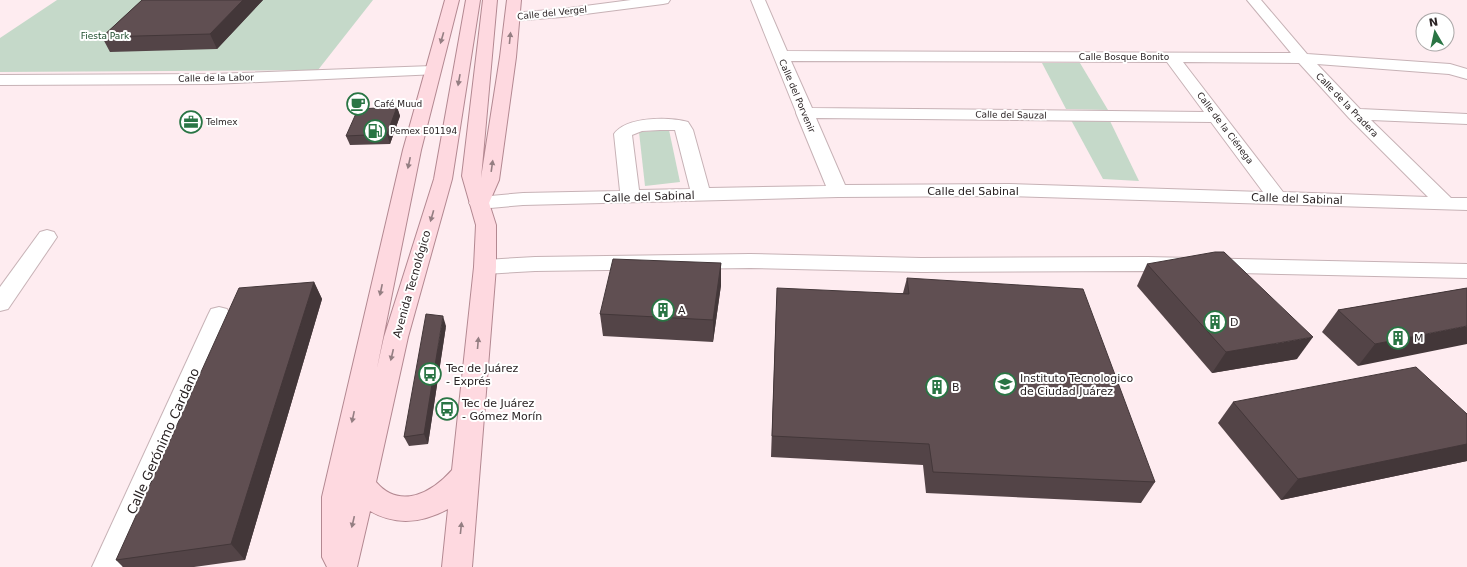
<svg xmlns="http://www.w3.org/2000/svg" width="1467" height="567" font-family="'DejaVu Sans',sans-serif">
<rect width="100%" height="100%" fill="#feecf0"/>
<g fill="#c5d9c9">
<path d="M57,0H373L318,70L0,72V38Z"/>
<path d="M1042,63H1080L1108,110L1066,109Z"/>
<path d="M1071,120L1110,121L1139,181L1103,179Z"/>
<path d="M669,130L680,182L645,186L639,132Z"/>
</g>
<g fill="none" stroke-linecap="round" stroke-linejoin="round">
<g stroke="#c7b2b6" stroke-width="2">
<g id="minor">
<path d="M631,0H670L668,3L663,4L562,17L512,21L507,20L505,17L507,14L512,13L562,9Z"/>
<path d="M751,0H765L787,51L1291,53L1247,0H1261L1307,54L1450,64L1467,69V79L1449,74L1317,64L1360,109L1467,114V124L1371,120L1451,198H1467V210L1009,196L838,197L523,205L479,209L472,207L469,203L472,199L479,197L523,193L620,191L614,134C627,116 669,117 688,122L693,130L709,188L826,186L796,113V112ZM791,61L1167,62L1204,112L812,108ZM1183,62L1299,63L1349,118L1428,197L1283,192ZM816,118L1211,122L1263,192L1009,184L845,185ZM660,130H675L690,189L639,190L632,135L642,131Z"/>
<path d="M432,66L438,68L440,71L438,74L212,84L0,85V75L212,74Z"/>
<path d="M47,230L54,232L57,237L8,309L0,311V287L40,232Z"/>
<path d="M750,254L921,258L1147,257L1467,264V278L1147,271L921,272L750,268L535,271L485,274L477,272L474,267L477,262L485,260L535,257Z"/>
<path d="M219,307L227,309L230,315L122,567H92L208,315L211,309Z"/>
</g>
</g>
<g stroke="#b38891" stroke-width="2">
<path id="major" d="M445,0H459L421,150L377,368L384,337L434,179L466,0H480L452,179L408,337L376,482C400,510 432,493 452,470L474,267L476,225L462,176L483,0H497L481,178L500,57L507,0H521L516,57L499,180L489,203L496,225V267L472,567H442L448,509C422,523 396,526 370,511L357,567H327L322,557V497L403,150Z"/>
</g>
<use href="#minor" fill="#fff" fill-rule="evenodd"/>
<use href="#major" fill="#fed9e0" fill-rule="evenodd"/>
</g>
<g fill="#534447">
<path d="M142,0H263L217,49L110,52L102,37Z"/>
<path d="M397,107L400,116L390,144L350,145L346,136Z"/>
<path d="M721,263V285L713,342L603,336L600,314Z"/>
<path d="M1147,264L1297,359L1212,373L1137,286Z"/>
<path d="M907,278L1155,482L1141,503L926,493L923,465L771,457L776,310L903,293Z"/>
<path d="M314,282L322,299L245,560L194,567H123L116,560Z"/>
<path d="M1467,288L1358,366L1322,332L1338,310Z"/>
<path d="M446,326L428,444L409,446L404,437Z"/>
<path d="M1233,402L1467,414V461L1281,500L1218,423Z"/>
</g>
<g fill="#433739">
<path d="M243,0H263L217,49L210,34Z"/>
<path d="M397,107L400,116L390,144L387,134Z"/>
<path d="M721,263V285L713,342V320Z"/>
<path d="M314,282L322,299L245,560L231,544Z"/>
<path d="M443,316L446,326L428,444L424,434Z"/>
<path d="M1467,326V344L1358,366L1375,344Z"/>
<path d="M1313,337L1297,359L1212,373L1226,352Z"/>
<path d="M1467,444V461L1281,500L1298,479Z"/>
</g>
<g fill="#604f52" stroke="#433739">
<path d="M142,0H243L210,34L102,37Z"/>
<path d="M397,107L387,134L346,136L358,109Z"/>
<path d="M1215,252H1224L1313,337L1226,352L1147,264Z"/>
<path d="M613,259L721,263L713,320L600,314Z"/>
<path d="M907,278L1083,289L1155,482L933,472L929,444L772,436L777,288L909,294Z"/>
<path d="M314,282L231,544L116,560L239,288Z"/>
<path d="M1467,288V326L1375,344L1338,310Z"/>
<path d="M426,314L443,316L424,434L404,437Z"/>
<path d="M1416,367L1467,414V444L1298,479L1233,402Z"/>
</g>
<defs><path id="oneway-solid" d="M-6-.8H1V-3.2L6.5 0L1 3.2V.8H-6Z"/></defs>
<g fill="#947e82">
<use href="#oneway-solid" transform="translate(442 38) rotate(106)"/>
<use href="#oneway-solid" transform="translate(510 38) rotate(-84)"/>
<use href="#oneway-solid" transform="translate(459 80) rotate(100)"/>
<use href="#oneway-solid" transform="translate(409 163) rotate(102)"/>
<use href="#oneway-solid" transform="translate(492 166) rotate(-82)"/>
<use href="#oneway-solid" transform="translate(432 216) rotate(106)"/>
<use href="#oneway-solid" transform="translate(381 290) rotate(102)"/>
<use href="#oneway-solid" transform="translate(478 343) rotate(-85)"/>
<use href="#oneway-solid" transform="translate(392 355) rotate(103)"/>
<use href="#oneway-solid" transform="translate(353 417) rotate(102)"/>
<use href="#oneway-solid" transform="translate(353 522) rotate(103)"/>
<use href="#oneway-solid" transform="translate(461 528) rotate(-84)"/>
</g>
<defs>
<g id="cafe-ring" transform="scale(1.15)"><circle r="9.5" fill="#fff" stroke="#297544" stroke-width="1.5"/><path d="M-5.5-4.5H6V0H3Q3 3.5 0 3.5H-2.5Q-5.5 3.5-5.5 0ZM3-3.2v2h1.7v-2ZM-6 4.5H4V6H-6Z" fill="#297544"/></g>
<g id="office-ring" transform="scale(1.15)"><circle r="9.5" fill="#fff" stroke="#297544" stroke-width="1.5"/><path d="M-6-3h4V-5.5h4V-3h4V5H-6ZM-1-4.5V-3h2v-1.5ZM-6 0V1H6V0Z" fill="#297544"/></g>
<g id="fuel-ring" transform="scale(1.15)"><circle r="9.5" fill="#fff" stroke="#297544" stroke-width="1.5"/><path d="M-5.5-6h7V0h2V4h1.3V-2.5L3-4.5l.8-.8L6-3V5H2.5V1h-1V6h-7ZM-4.2-4.7v3.2H.2V-4.7Z" fill="#297544"/></g>
<g id="building-ring" transform="scale(1.15)"><circle r="9.5" fill="#fff" stroke="#297544" stroke-width="1.5"/><path d="M-4-6H4V6H1V3H-1V6H-4ZM-2.5-4.3h1.7v1.8h-1.7ZM.8-4.3h1.7v1.8H.8ZM-2.5-1h1.7V.8h-1.7ZM.8-1h1.7V.8H.8Z" fill="#297544"/></g>
<g id="bus-ring" transform="scale(1.15)"><circle r="9.5" fill="#fff" stroke="#297544" stroke-width="1.5"/><path d="M-5-6H5V4H4V6H2V4H-2V6H-4V4H-5ZM-3.5-4V0h7V-4ZM-3.5 1.2v1.5H-2V1.2ZM2 1.2v1.5H3.5V1.2Z" fill="#297544"/></g>
<g id="university-ring" transform="scale(1.15)"><circle r="9.5" fill="#fff" stroke="#297544" stroke-width="1.5"/><path d="M0-5L7-2L0 1L-7-2ZM-4 1L0 2.5L4 1V4Q0 6-4 4Z" fill="#297544"/></g>
</defs>
<g fill-rule="evenodd">
<use href="#cafe-ring" x="358" y="104"/>
<use href="#office-ring" x="191" y="122"/>
<use href="#fuel-ring" x="375" y="131"/>
<use href="#building-ring" x="663" y="310"/>
<use href="#building-ring" x="1215" y="322"/>
<use href="#building-ring" x="1398" y="338"/>
<use href="#bus-ring" x="430" y="374"/>
<use href="#university-ring" x="1005" y="384"/>
<use href="#building-ring" x="937" y="387"/>
<use href="#bus-ring" x="447" y="409"/>
</g>
<g text-anchor="middle" dominant-baseline="central" stroke-width="4" stroke-linejoin="round" paint-order="stroke">
<g font-size="9" fill="#2a2324" stroke="#fff">
<text transform="translate(552 13) rotate(-6)">Calle del Vergel</text>
<text x="1124" y="57">Calle Bosque Bonito</text>
<text transform="translate(216 78) rotate(-1)">Calle de la Labor</text>
<text transform="translate(797 96) rotate(67)">Calle del Porvenir</text>
<text transform="translate(1347 105) rotate(46)">Calle de la Pradera</text>
<text transform="translate(1011 115) rotate(1)">Calle del Sauzal</text>
<text transform="translate(1225 128) rotate(53)">Calle de la Ciénega</text>
</g>
<g font-size="9" fill="#1c4c2c" stroke="#fff">
<text x="105" y="36">Fiesta Park</text>
</g>
<g font-size="9" fill="#2a2324" stroke="#fff" text-anchor="start">
<text x="374" y="104">Café Muud</text>
<text x="206" y="122">Telmex</text>
<text x="390" y="131">Pemex E01194</text>
</g>
<g font-size="11" fill="#2a2324" stroke="#fff">
<text x="973" y="191">Calle del Sabinal</text>
<text transform="translate(649 197) rotate(-2)">Calle del Sabinal</text>
<text transform="translate(1297 199) rotate(2)">Calle del Sabinal</text>
<text transform="translate(412 284) rotate(-74)">Avenida Tecnológico</text>
</g>
<g font-size="11" fill="#2a2324" stroke="#fff" text-anchor="start">
<text x="678" y="310">A</text>
<text x="1230" y="322">D</text>
<text x="1414" y="338">M</text>
<text x="446" y="368">Tec de Juárez<tspan x="446" dy="13">- Exprés</tspan></text>
<text x="1020" y="378">Instituto Tecnologico<tspan x="1020" dy="13">de Ciudad Juárez</tspan></text>
<text x="952" y="387">B</text>
<text x="462" y="403">Tec de Juárez<tspan x="462" dy="13">- Gómez Morín</tspan></text>
</g>
<g font-size="13" fill="#2a2324" stroke="#fff">
<text transform="translate(163 441) rotate(-66)">Calle Gerónimo Cardano</text>
</g>
</g>
<g transform="translate(1435 32) rotate(351)"><circle r="19" fill="#ffffff" stroke="#aaa7a7"/>
<path d="M0-3L7 15L0 10L-7 15Z" fill="#297544"/>
<text y="-6" font-size="11" font-weight="bold" text-anchor="middle" fill="#2a2324">N</text>
</g>
</svg>
